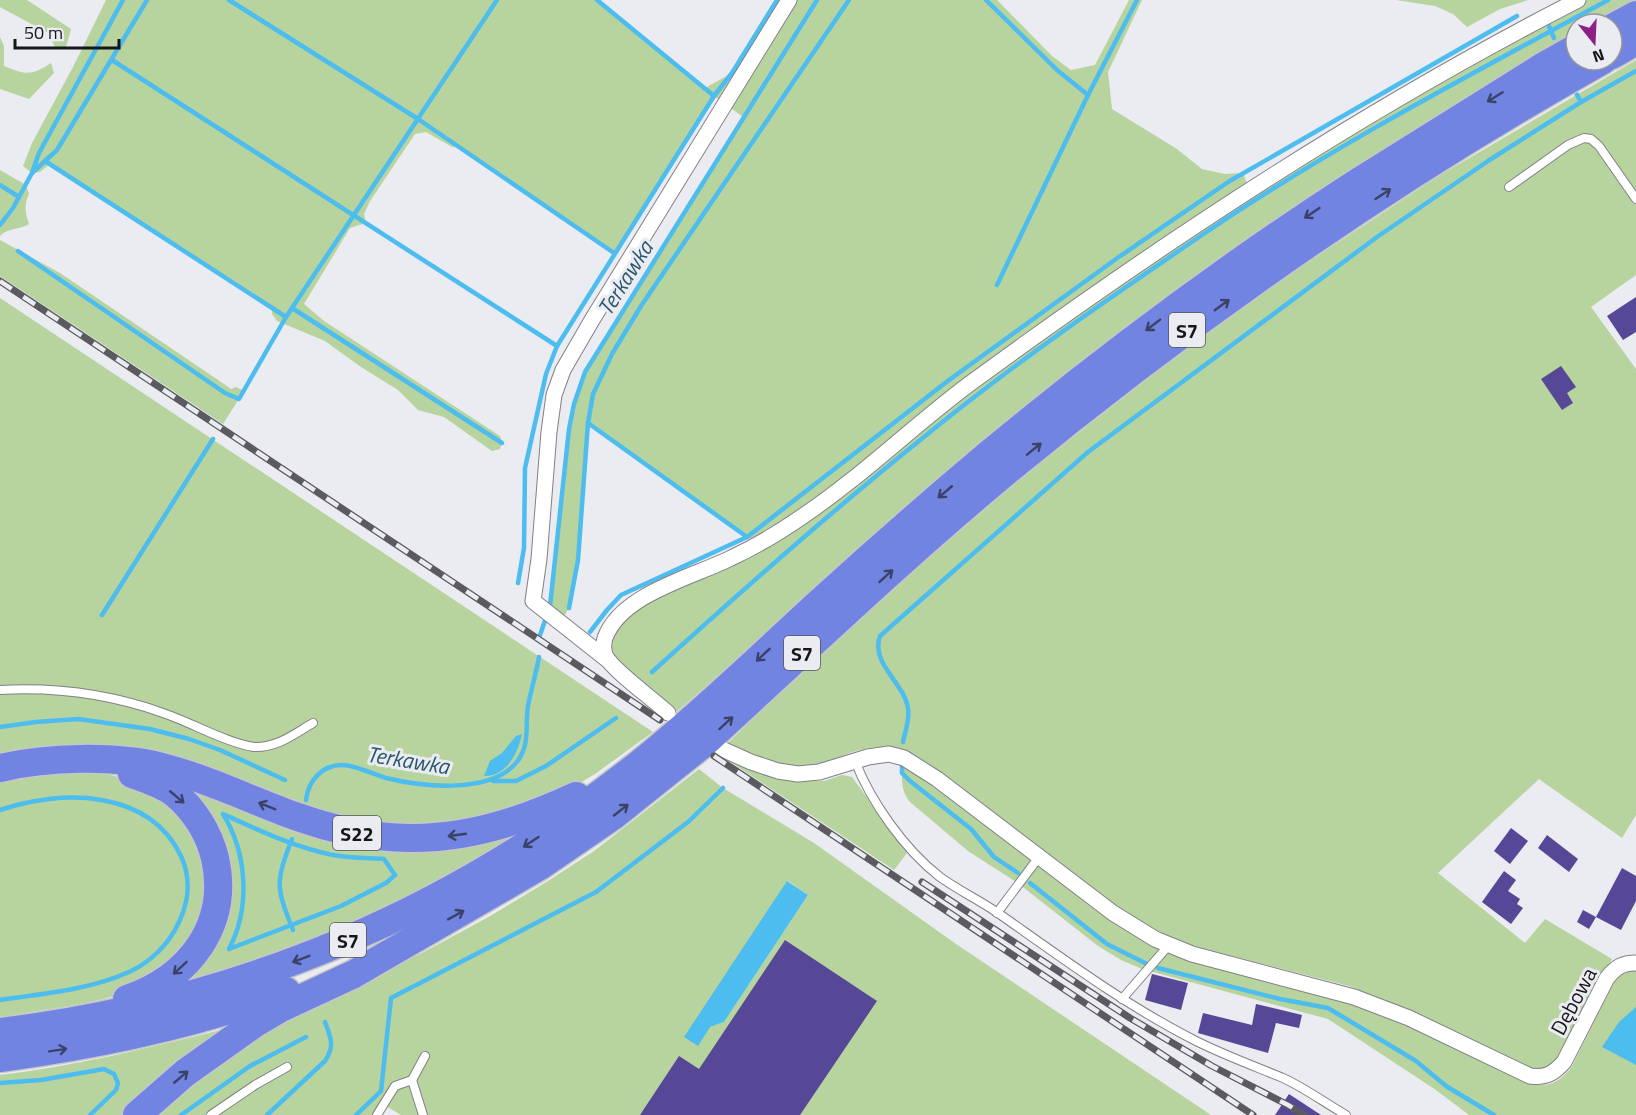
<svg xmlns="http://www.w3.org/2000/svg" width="1636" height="1115" font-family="'Titillium Web',sans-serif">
<rect width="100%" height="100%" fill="#ebebf2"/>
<g fill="#b7d39e" fill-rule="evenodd">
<path d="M0,0H27L71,29L66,47H55L48,33L0,7Z"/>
<path d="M106,0H597L705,88L732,73L777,0H997L1052,56L1071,70L1095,65L1129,0H1142L1108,72L1112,109L1177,149L1202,169L1225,174L1243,173L1249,189L1578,0H1635L1592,24H1576V33L1458,102L1362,163L767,633L675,713L604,651L624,612L759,543L747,537L588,424L578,560L569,608L564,616L550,605L569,429L574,404L585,372L743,117L714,96L614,253L458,147H452L426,132L415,134L370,201L364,214L366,223L350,228L304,304L324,321L500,436L502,443L500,449L492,451L444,417L418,410L398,390L361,367L325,341L277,321L272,314V308L50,164L40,172L32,173L23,166L32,143L73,67Z"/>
<path d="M1396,0H1528L1500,9L1467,27L1453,14L1435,6Z"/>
<path d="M0,37L4,46V66C26,75 31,76 51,63L54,73L29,99L0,89Z"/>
<path d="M1636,60V275L1591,307L1636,369V815L1622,838L1539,779L1438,873L1525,943L1545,919L1612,959L1566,1049L1553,1067L1529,1069L1414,1013L1349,986L1190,945L1164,934L1126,914L910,753C886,744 866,746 842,756C835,759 828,764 821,765C789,772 754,758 727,744L799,674L988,504L1176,356L1281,280L1437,177Z"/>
<path d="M0,170L26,185L29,194C24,204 25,213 29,224C19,230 7,228 0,236Z"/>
<path d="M0,240L60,273L224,384L231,389L236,387L244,391L223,424L0,276Z"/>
<path d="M0,298L653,732L595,774L568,790L469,826L355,825L198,770L0,757Z"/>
<path d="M717,753L797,781H824L842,775L852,777L907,853L894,870Z"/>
<path d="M902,767L923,778L974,814L1054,878L1126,930L1156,948L1183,959L1320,992L1405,1023L1534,1084C1550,1088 1561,1080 1571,1068L1616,978L1626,970H1636V1115H1469L1436,1090L1328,1019L1142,969L1121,960L1098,946L1019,884L968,851L910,802C901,791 902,781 902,767Z"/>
<path d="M699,769L723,788L814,843L956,944L1211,1115H401L384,1105L377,1115H151L266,1032L327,998L422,953L492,915L548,881L594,851ZM788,881L808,895L724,1022L710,1027Z"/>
<path d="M63,771L102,773L122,778L173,805L202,846L208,904L182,956L115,996L87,1003L0,1017V781Z"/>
<path d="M173,781L305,828L517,835L473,862L377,913L245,965L173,984L223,912Z"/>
<path d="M221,1030L223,1036L139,1099L122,1115H0V1075C75,1066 148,1048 221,1030Z"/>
</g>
<g fill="#4dbcee">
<path d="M522,734C518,753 506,777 484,776L490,761L502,753L516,736Z"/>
<path d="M787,881L808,895L724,1022L710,1027L698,1046L684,1037Z"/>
<path d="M1636,1007V1065L1602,1047L1619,1022Z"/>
</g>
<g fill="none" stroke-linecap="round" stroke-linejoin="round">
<g stroke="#4dbcee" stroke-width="4.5">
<path d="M229,0L418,119L614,253"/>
<path d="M597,0L714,96"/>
<path d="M986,0L1057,70L1088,95"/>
<path d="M1548,24L1554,38"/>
<path d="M112,60L557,346"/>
<path d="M1581,102L1636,71"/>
<path d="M45,161L286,317"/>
<path d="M32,173L39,153L123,0"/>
<path d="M0,185L19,197"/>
<path d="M0,225L13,208L32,173L57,150L147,0"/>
<path d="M18,251L225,393L239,399L286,317L497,0"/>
<path d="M997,285L1088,95L1137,0"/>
<path d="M292,308L502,443"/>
<path d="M588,423L747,537"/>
<path d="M518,583L524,548L525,468L546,374L557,346L714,96L732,73L777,0"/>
<path d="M550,606L569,429L574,404L585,372L817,0"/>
<path d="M569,608L578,560L588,423L593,394L612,354L641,306L849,0"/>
<path d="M102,615L213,439"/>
<path d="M590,632L607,610L621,595L747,537L949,380L1116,259L1228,182L1517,16"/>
<path d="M540,635L546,618"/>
<path d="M652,672C739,593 827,515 919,441C1010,366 1108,299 1205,233C1333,146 1472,74 1608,0"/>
<path d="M0,727L36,722L78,719L150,729L189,739L220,750L285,780"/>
<path d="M903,742C905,732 910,719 908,709C905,683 870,664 880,636L1088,452L1377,237L1488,161L1581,102L1576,93"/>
<path d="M902,767V773L910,781L971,829L994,857L1018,873"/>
<path d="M493,781H516L546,766L616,718"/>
<path d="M306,800C308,781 322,765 342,765C354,765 374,774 386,778C423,787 495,795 519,759C530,742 525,725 528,706C531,690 536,674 539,657"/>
<path d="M0,810C61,789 149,789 181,856C191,878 189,901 179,922C169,944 151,962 129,972C89,990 42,994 0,1000"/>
<path d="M223,814C258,830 294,847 333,855C349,858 367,858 384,859L395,875L386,883L341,906L229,949C251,907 247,853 223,814Z"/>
<path d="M292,839C275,883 276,887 293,930"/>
<path d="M1030,883L1107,944L1147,964"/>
<path d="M1158,968L1280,999L1328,1008L1416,1061L1446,1086L1494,1115"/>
<path d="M0,1083L41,1080L104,1069L114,1074L118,1083L116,1090L90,1115"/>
<path d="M181,1115L250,1066L306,1037"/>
<path d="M267,1115L325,1061C335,1046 331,1038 325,1022"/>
<path d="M356,1115L381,1091L391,998L596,892L688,822L723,788"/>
</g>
</g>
<g fill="#564896">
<path d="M1636,297V332L1623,340L1607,316Z"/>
<path d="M1561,366L1576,387L1567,393L1573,403L1562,410L1541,379Z"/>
<path d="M1511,828L1528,841L1510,864L1494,851Z"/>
<path d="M1547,835L1578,859L1569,872L1538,848Z"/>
<path d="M1622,868L1636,876V901L1621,930L1596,917Z"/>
<path d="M1504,871L1516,880L1508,891L1520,899L1517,904L1523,908L1511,924L1482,902Z"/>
<path d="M1583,910L1596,917L1589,929L1577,922Z"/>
<path d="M785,940L877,1001L800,1115H640L679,1056L699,1069Z"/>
<path d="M1152,974L1188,983L1181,1010L1145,1000Z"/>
<path d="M1256,1004L1302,1015L1299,1028L1276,1023L1268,1053L1198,1033L1203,1013L1252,1025Z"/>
<path d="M1289,1094L1321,1115H1275Z"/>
</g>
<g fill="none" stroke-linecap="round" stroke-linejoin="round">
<g stroke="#818186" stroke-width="10">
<g id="service">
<path d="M1509,187L1568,145L1584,138L1591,139L1599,146L1636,199"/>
<path d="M0,690C56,687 110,694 163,713C190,722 227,743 254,747C277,748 294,734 313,723"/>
<path d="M855,761C871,802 905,850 940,877C958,890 979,900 998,913C1062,958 1125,1005 1196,1041C1224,1055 1254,1066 1283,1078C1305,1088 1325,1103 1346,1115"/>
<path d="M997,913L1039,857"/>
<path d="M1122,999L1169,945"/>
<path d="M211,1115L255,1085L287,1067"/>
<path d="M377,1115L395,1086L412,1080"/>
<path d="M423,1115L412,1080L425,1056"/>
</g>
</g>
<g stroke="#818186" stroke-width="17">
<g id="minor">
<path d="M609,661L533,601L539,559L549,432L554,395L563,370L592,320L789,0"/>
<path d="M668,713C654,700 614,671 606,657C603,651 603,645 605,638C621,594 693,577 731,558C757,546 780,532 803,516C861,477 912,427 968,385C1163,242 1363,110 1578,0"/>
<path d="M722,749L751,762L778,771L798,774L819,772L868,757L889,754L904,758L937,779L1113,913L1155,939L1192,954L1354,997L1409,1018L1530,1076C1546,1078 1553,1074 1564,1062L1607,978C1616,967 1622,963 1636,963"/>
</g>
</g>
<g stroke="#c7c7c8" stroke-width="31">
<g id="motorway">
<path d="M1612,28L1636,15"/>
<path d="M1612,55L1636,41"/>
<path d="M0,768C47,757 116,755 162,767C225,783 283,818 347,831C429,849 501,831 576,796"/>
<path d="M127,999C189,978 230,925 215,858C209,833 194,809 174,793C162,784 146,779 132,774"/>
<path d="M0,1032C244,1002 458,911 649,756C709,707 764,653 821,601C876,551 932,502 989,454C1106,357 1228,266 1355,184C1418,144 1481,105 1544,66L1576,48"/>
<path d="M0,1058C98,1045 194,1025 286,991"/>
<path d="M137,1115L185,1073L254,1024L281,1008L354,974L540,866L613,816L703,744C804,652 903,557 1008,470C1194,317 1393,178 1603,60"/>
</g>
</g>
<use href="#service" stroke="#fff" stroke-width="8"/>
<use href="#minor" stroke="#fff" stroke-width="15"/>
<use href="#motorway" stroke="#7284e1" stroke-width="28"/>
<g stroke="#5b5b5f" stroke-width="7">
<g id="rail">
<path d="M0,281L660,720"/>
<path d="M714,756L1253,1115"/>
<path d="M922,882L1130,1018L1212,1066L1288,1105L1304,1115"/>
</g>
</g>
<use href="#rail" stroke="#ebebf2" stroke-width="4.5" stroke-dasharray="14" stroke-linecap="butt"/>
</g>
<defs><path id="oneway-shaft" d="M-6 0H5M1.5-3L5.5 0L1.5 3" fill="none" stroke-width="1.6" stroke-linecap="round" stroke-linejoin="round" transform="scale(1.5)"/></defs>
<g stroke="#3b4268">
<use href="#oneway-shaft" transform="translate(1495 97) rotate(148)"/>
<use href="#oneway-shaft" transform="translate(1383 194) rotate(-33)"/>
<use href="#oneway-shaft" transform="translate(1312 213) rotate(146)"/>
<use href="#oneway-shaft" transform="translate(1222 305) rotate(-36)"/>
<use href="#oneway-shaft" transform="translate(1153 325) rotate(143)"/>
<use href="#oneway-shaft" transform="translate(1034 449) rotate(-39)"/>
<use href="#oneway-shaft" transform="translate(945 492) rotate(140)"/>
<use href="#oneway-shaft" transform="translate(886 576) rotate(-42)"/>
<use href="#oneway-shaft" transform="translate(763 655) rotate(137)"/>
<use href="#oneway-shaft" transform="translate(726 723) rotate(-42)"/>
<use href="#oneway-shaft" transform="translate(177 797) rotate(40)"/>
<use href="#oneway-shaft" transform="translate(267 806) rotate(-158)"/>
<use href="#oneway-shaft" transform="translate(621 810) rotate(-38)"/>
<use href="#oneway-shaft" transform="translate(457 835) rotate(172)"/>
<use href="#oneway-shaft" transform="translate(531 842) rotate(147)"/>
<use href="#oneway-shaft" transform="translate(456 915) rotate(-29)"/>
<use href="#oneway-shaft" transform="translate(301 959) rotate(159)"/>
<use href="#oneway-shaft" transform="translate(180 968) rotate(137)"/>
<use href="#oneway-shaft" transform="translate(58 1050) rotate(-9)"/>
<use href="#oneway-shaft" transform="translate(181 1077) rotate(-40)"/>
</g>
<g text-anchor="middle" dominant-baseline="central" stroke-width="6" stroke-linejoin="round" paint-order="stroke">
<g fill="#ebebf2" stroke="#565659" stroke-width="1.5">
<rect x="1169" y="313" width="36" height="34" rx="4.5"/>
<rect x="784" y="636" width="36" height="34" rx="4.5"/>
<rect x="333" y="816" width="48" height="34" rx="4.5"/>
<rect x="330" y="923" width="36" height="34" rx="4.5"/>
</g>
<g font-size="20" font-weight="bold" fill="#161618">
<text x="1187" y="330">S7</text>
<text x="802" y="653">S7</text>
<text x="357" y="833">S22</text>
<text x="348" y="940">S7</text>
</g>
<g font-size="21" fill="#161618" stroke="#ebebf2">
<text transform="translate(1573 1001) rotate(-62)">Dębowa</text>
</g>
<g font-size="22" font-style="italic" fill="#29576c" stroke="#ebebf2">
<text transform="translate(625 278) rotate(-58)">Terkawka</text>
<text transform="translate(408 760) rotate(9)">Terkawka</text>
</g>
</g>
<g transform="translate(1594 42) rotate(162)"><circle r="28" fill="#ebebf2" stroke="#96969b" stroke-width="1.5"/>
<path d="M0-4.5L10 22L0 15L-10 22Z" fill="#8d2084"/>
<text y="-9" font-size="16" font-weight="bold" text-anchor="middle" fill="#161618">N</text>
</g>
<path d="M15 39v9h104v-9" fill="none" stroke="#161618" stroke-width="3"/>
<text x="24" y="39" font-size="18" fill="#161618" stroke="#ebebf2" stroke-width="4.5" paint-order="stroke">50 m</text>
</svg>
